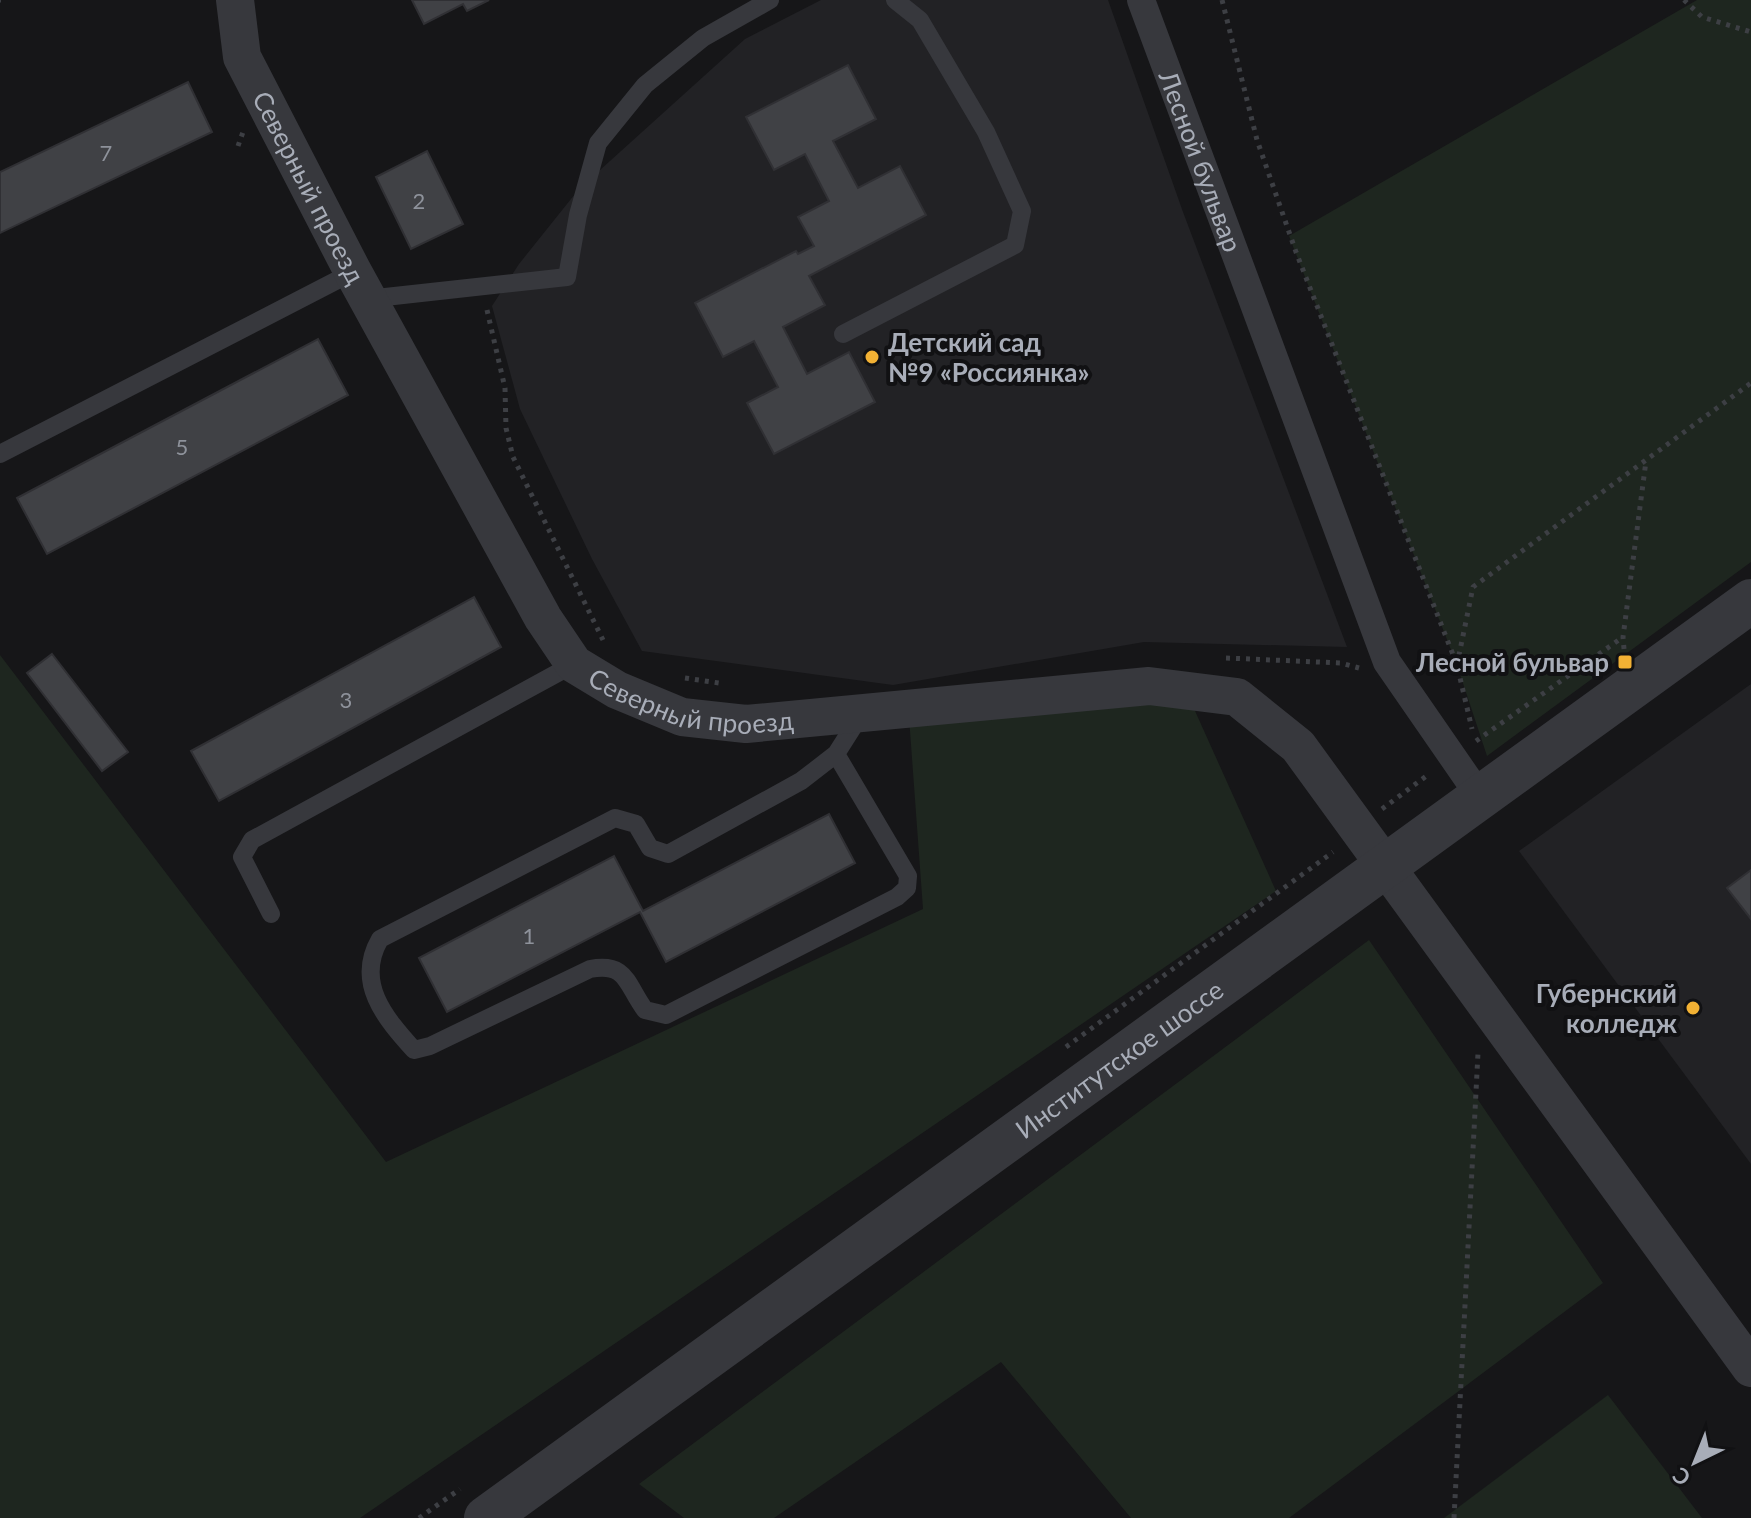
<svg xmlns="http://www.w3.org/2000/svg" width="1751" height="1518" font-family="Lato,sans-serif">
<rect width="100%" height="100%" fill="#161618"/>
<g fill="#222225">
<path d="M821,0H1108L1183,212L1347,647L1144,642L893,685L642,651L592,559L520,409L492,306L519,264L579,189L745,39Z"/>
<path d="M1751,684V1164L1519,851Z"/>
</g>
<g fill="#1e261f">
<path d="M1697,0H1751V562L1487,756L1457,665L1289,236Z"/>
<path d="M0,655L386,1162L923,909L909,717L1191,702L1276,891L360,1518H0Z"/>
<path d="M1369,940L1603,1283L1289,1518H1131L1001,1362L774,1518H684L639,1484Z"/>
<path d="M1608,1395L1702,1518H1444Z"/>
</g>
<g fill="#404145" stroke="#303034" stroke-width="2">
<path d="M412,0H489L467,11L463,4L424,24Z"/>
<path d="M848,65L876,119L833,141L858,188L900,166L926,215L809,276L825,305L783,327L807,374L849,352L875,402L774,454L747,403L778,387L754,341L723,357L695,303L796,251L798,254L814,246L798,217L829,201L805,154L774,170L746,117Z"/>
<path d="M188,82L212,132L0,233V172Z"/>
<path d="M427,151L463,224L411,249L376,177Z"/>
<path d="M318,339L348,395L47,554L17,498Z"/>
<path d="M474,597L501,647L219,801L191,751Z"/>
<path d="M52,654L128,752L102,771L27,673Z"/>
<path d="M829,814L855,863L666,962L640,912L447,1012L419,958L614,856L643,911Z"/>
<path d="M1751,870V919L1727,888Z"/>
</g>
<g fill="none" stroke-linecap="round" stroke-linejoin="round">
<g stroke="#3d3f44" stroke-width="5" stroke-dasharray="4 6" stroke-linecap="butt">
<path d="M0,0H1"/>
<path d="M1222,0L1257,140L1296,252L1457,665L1472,729"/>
<path d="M1684,0L1702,17L1751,32"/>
<path d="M238,146L243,132"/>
<path d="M487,310L505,388L506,428L513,457L603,640"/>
<path d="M1624,649L1623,637L1646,461"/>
<path d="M1226,658L1341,663L1359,668"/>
<path d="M1427,671L1457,665L1473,587L1751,383"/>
<path d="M685,678L719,683"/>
<path d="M1476,741L1623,637"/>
<path d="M1382,809L1429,774"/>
<path d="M1066,1047L1333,852"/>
<path d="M419,1518L460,1489"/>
<path d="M1454,1518L1478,1053"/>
</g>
<g stroke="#37383d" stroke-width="18">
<path d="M367,299L567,277L578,215L598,143L645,85L703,38L770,0"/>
<path d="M843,334L1015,245L1022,211L986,132L920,20L895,0"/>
<path d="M0,454L353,272"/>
<path d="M836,754L908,876L907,888L897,897L666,1015L645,1010C626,984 627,962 590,969L430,1046L414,1050C384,1017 355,982 380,939L615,818L636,824L650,848L668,854L801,781L836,754L862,713"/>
<path d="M271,914L242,857L252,840L574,664"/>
</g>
<path stroke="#37383d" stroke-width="28" id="s1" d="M1141,0L1387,662L1481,798"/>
<path stroke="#37383d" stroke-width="38" id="s2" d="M235,0L242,57L353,272L543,618L574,664L617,690L682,717L746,724L1149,686L1237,697L1298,746L1751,1368"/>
<path stroke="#37383d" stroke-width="44" id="s3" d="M486,1518L1751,601"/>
</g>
<g fill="#f2b134" stroke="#111113" stroke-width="3">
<circle cx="872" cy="357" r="8"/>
<rect x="1617" y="654" width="16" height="16" rx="4"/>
<circle cx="1693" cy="1008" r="8"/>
</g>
<g text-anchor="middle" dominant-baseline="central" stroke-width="8" stroke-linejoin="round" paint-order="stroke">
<g font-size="22" fill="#8e929b">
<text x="106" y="152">7</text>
<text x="419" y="200">2</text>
<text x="182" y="446">5</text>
<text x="346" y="699">3</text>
<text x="529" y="935">1</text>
</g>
<g font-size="26" fill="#a8adb8" stroke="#111113">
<text stroke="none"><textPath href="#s1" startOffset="172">Лесной бульвар</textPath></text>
<text stroke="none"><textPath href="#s2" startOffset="204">Северный проезд</textPath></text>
<text stroke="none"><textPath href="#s2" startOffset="876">Северный проезд</textPath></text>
<text stroke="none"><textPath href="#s3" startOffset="782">Институтское шоссе</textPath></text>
</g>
<g font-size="26" font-weight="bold" fill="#a8adb8" stroke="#111113" text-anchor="end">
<text x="888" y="342" text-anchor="start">Детcкий сад<tspan x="888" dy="30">№9 «Россиянка»</tspan></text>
<text x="1609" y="662">Лесной бульвар</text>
<text x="1677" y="993">Губернский<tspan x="1677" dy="30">колледж</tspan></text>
</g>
</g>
<g transform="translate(1695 1462) rotate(223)" stroke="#111113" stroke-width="6" paint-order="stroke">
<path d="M0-6L14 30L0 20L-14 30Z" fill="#a8adb8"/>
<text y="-12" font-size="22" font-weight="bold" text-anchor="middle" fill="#a8adb8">С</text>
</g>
</svg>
